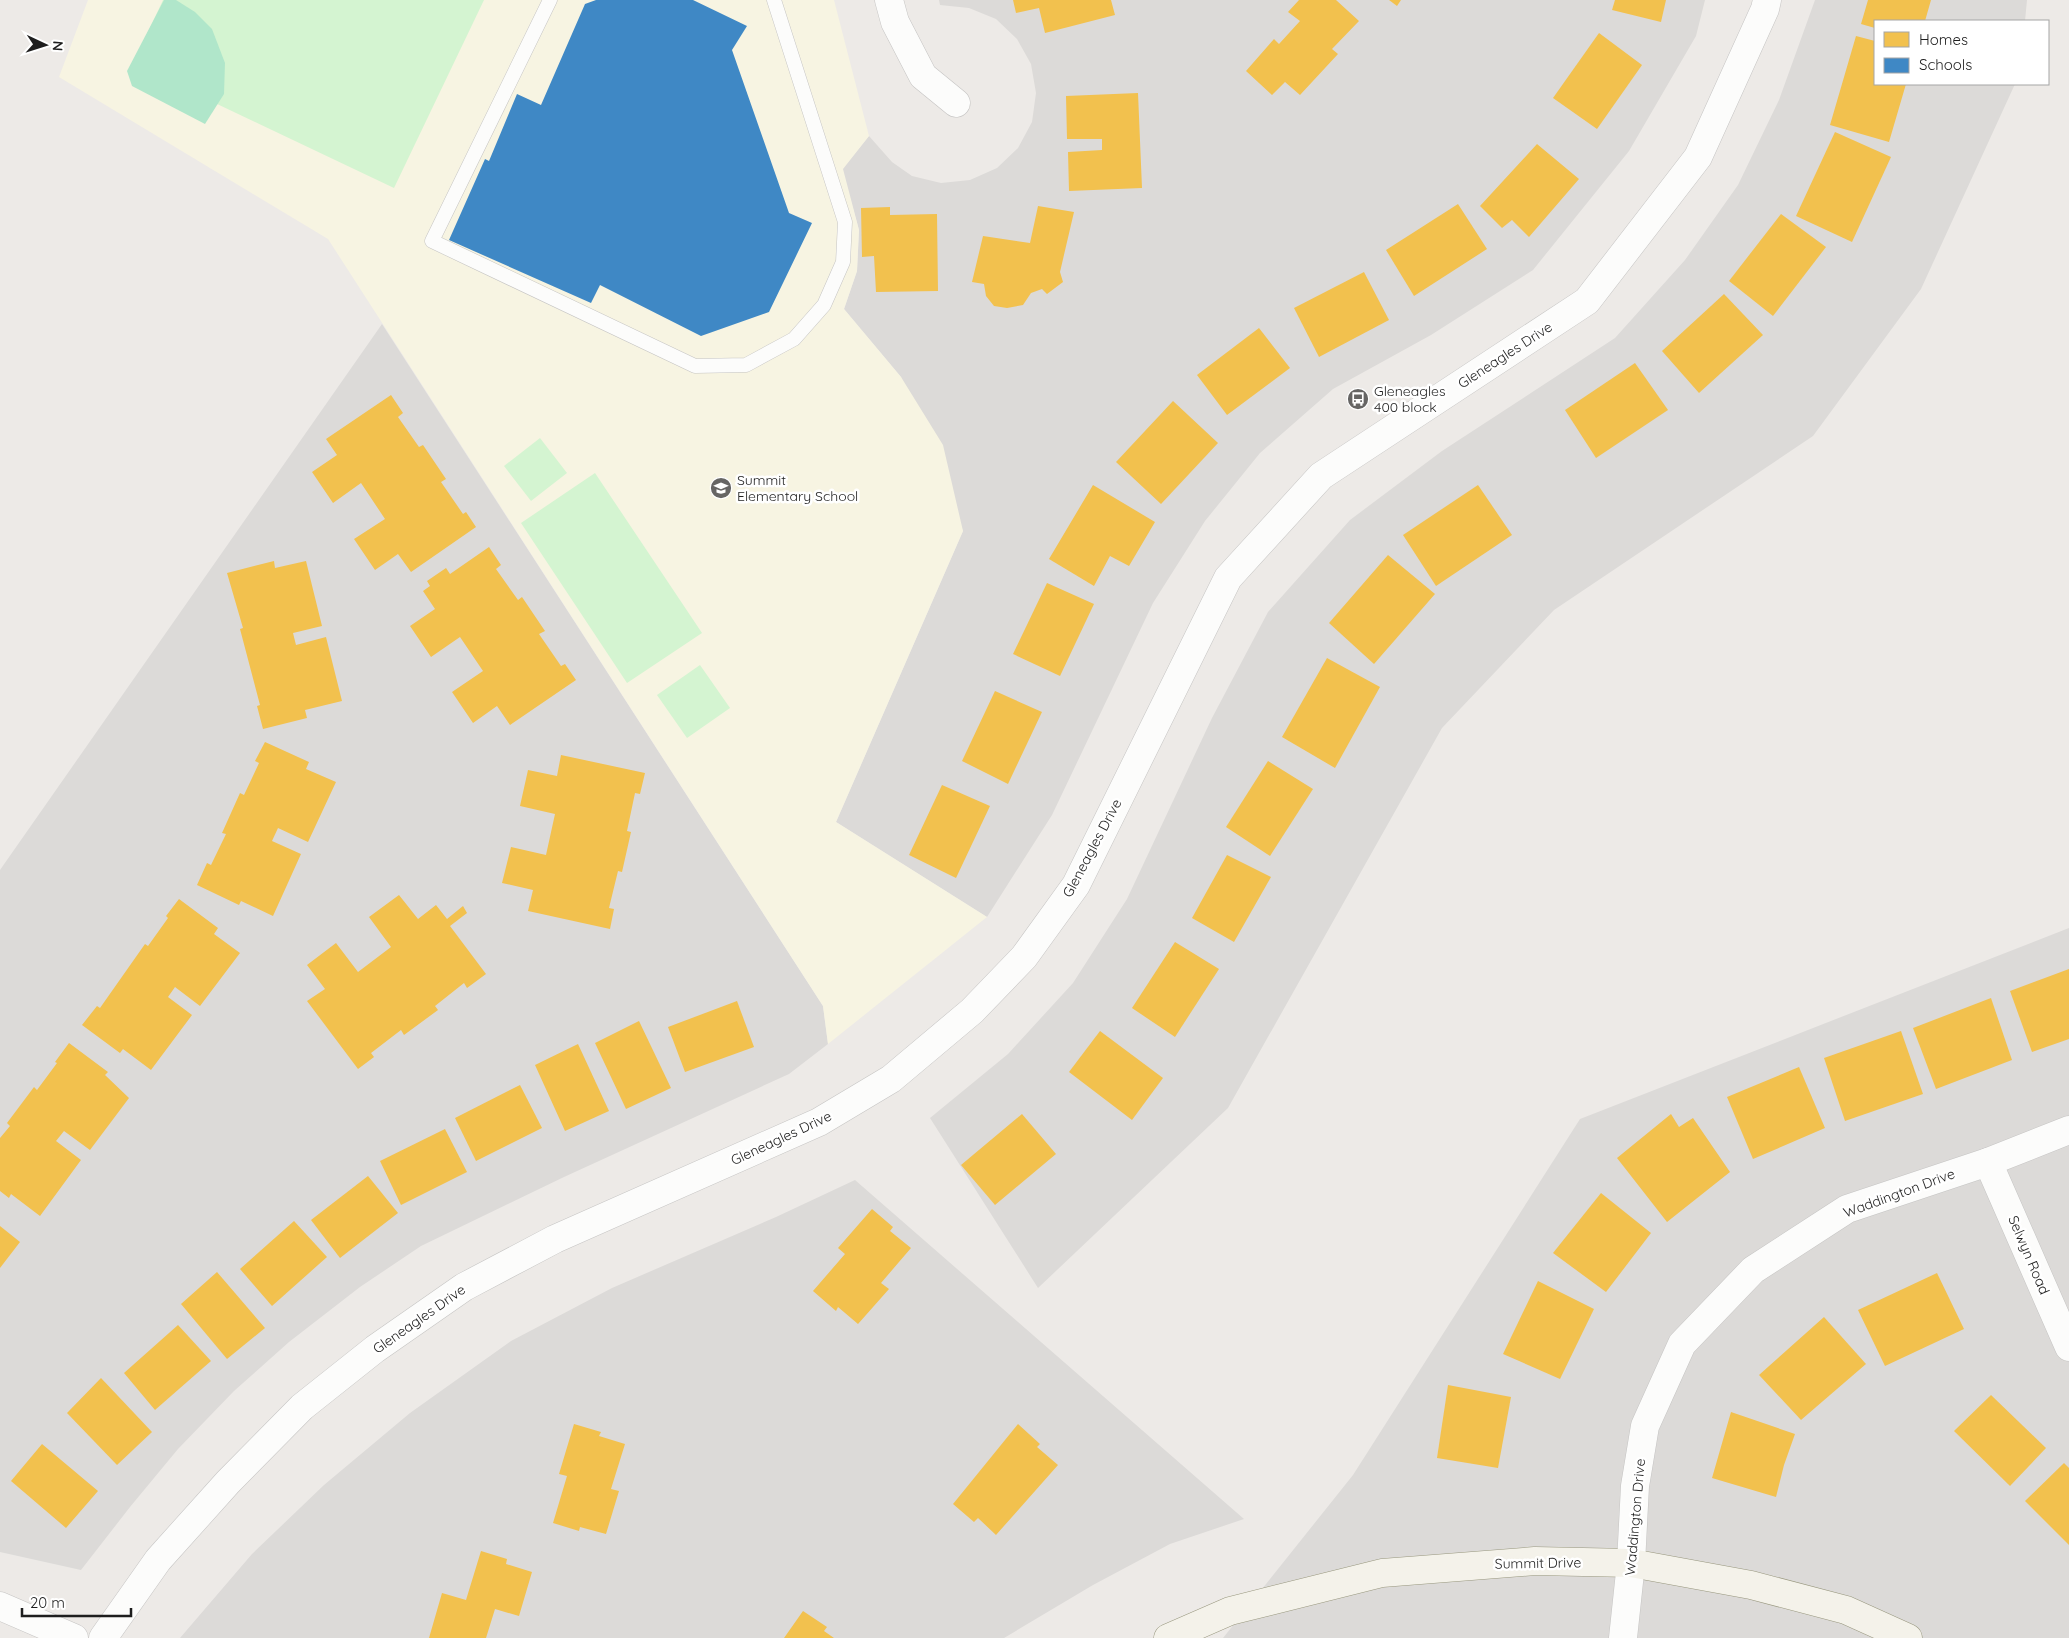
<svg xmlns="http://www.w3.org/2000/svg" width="2069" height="1638" font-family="Quicksand,sans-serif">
<rect width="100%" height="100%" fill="#edeae7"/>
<g fill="#dcdad8">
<path d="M939,0H1705L1696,36L1629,151L1533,270L1431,335L1333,389L1260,453L1205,521L1153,603L1052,815L987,917L836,822L963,531L901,377L844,309L857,271L859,230L842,169L869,136L892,162L912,176L941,183L970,180L997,168L1018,148L1032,122L1036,93L1031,64L1017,39L996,19L969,8L940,5Z"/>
<path d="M1815,0H2027L2025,21H1875V84H2015L1921,289L1813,436L1554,610L1442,728L1228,1108L1038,1288L930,1118L1008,1054L1073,983L1127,899L1212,718L1268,612L1350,520L1442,451L1615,338L1685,260L1738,185L1779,100Z"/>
<path d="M382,324L823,1006L828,1044L789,1074L564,1177L421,1246L360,1287L289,1342L234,1391L178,1449L130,1507L81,1570L0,1552V870Z"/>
<path d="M2069,928V1638H1223L1353,1475L1580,1119Z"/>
<path d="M855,1180L1244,1519L1170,1544L1093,1585L1004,1638H180L252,1554L324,1485L410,1413L511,1341L612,1288L776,1217Z"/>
</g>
<path fill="#f7f4e2" d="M88,0H834L869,136L843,169L859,230L857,271L844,309L901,377L943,445L963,531L836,822L987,917L828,1044L823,1006L328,239L59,77Z"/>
<g fill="#d4f4d1">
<path d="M163,0H484L394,188L133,64Z"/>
<path d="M540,438L567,473L531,501L504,466Z"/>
<path d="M595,473L702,633L627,683L521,523Z"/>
<path d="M700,665L730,708L687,738L657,695Z"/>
</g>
<path fill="#b0e6ca" d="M164,0H176L195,12L212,29L225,63L224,94L205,124L132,86L127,71Z"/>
<g fill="#f2c14e">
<path d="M1013,0H1111L1115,15L1045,33L1039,8L1016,13Z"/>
<path d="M1299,0H1336L1359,21L1332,49L1338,54L1300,95L1285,82L1272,95L1246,71L1274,39L1279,44L1300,21L1288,12Z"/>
<path d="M1389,0H1401L1397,6Z"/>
<path d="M1615,0H1666L1661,22L1612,10Z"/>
<path d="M1868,0H1931L1925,21H1875V28L1861,24Z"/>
<path d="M1599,33L1642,65L1597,129L1553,98Z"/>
<path d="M1856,36L1875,41V84H1906L1889,142L1830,125Z"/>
<path d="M1138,93L1142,188L1069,191L1068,152L1102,150V139H1067L1066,96Z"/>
<path d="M1835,132L1891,157L1852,242L1796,216Z"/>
<path d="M1537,144L1579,179L1529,237L1512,220L1502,228L1480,206Z"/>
<path d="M1458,204L1487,249L1414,296L1386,250Z"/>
<path d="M1038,206L1074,212L1060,272L1063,282L1047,294L1042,289L1031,293L1023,305L1007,308L994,306L986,296L984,284L972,282L983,236L1030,243Z"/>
<path d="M890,207V215L937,214L938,291L876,292L874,256L862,257L861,208Z"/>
<path d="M1781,214L1826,247L1773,316L1729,281Z"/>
<path d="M1364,272L1389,320L1319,357L1294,308Z"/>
<path d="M1724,294L1763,335L1699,393L1662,351Z"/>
<path d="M1259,328L1290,368L1227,415L1197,375Z"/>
<path d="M1635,363L1668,410L1596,458L1565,410Z"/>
<path d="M391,395L403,413L398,417L419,447L423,445L446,479L441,482L463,514L466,512L476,527L411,572L398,554L375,570L354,539L385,519L361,483L333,503L312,472L337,455L326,439Z"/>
<path d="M1173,401L1218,443L1161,504L1116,462Z"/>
<path d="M1093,485L1155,522L1129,566L1110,556L1094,586L1049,559Z"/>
<path d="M1478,485L1512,535L1436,586L1403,535Z"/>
<path d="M489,547L501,565L496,569L518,600L522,597L545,631L539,634L561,666L565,664L576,680L510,725L497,706L473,723L452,692L483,671L460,637L431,657L410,626L435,609L423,591L430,586L427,581L446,568L450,574Z"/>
<path d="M1388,555L1435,594L1374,664L1329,623Z"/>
<path d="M274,561L275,568L306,561L322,626L293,633L296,645L326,637L342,701L305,710L307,718L263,729L257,706L260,705L240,629L243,628L227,573Z"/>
<path d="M1047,583L1094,604L1060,676L1013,654Z"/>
<path d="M1327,658L1380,687L1335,768L1282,737Z"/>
<path d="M995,691L1042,712L1008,784L962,761Z"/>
<path d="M265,742L309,762L306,769L336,782L308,842L278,828L272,841L301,854L273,916L241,901L239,905L197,885L207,863L211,865L226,834L222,833L240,793L244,795L259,763L255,761Z"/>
<path d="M561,755L645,773L640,794L635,793L627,831L631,832L622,872L618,871L609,908L614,909L610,929L528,911L533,890L502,883L511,847L546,855L555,814L520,806L528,770L557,776Z"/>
<path d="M1268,761L1313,789L1270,856L1226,827Z"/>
<path d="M942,785L990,806L956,878L909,855Z"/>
<path d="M1227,855L1271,877L1234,942L1192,918Z"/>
<path d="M399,895L418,919L436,905L447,919L463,906L467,913L450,926L486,974L467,988L464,983L435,1006L438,1010L404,1035L401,1030L371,1053L374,1057L358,1069L307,1001L325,989L307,965L336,943L358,972L391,947L369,917Z"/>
<path d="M179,899L218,928L214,934L240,953L200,1006L175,987L168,997L192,1015L151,1070L123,1049L120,1053L82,1025L97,1006L100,1008L145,944L148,946L168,918L166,916Z"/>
<path d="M1175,942L1219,969L1175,1037L1132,1008Z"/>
<path d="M2069,969V1039L2032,1052L2010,991Z"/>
<path d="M1991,998L2012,1060L1936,1089L1913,1028Z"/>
<path d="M737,1001L754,1047L685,1072L668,1027Z"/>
<path d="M639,1021L671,1088L626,1109L595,1043Z"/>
<path d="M1100,1031L1163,1078L1132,1120L1069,1072Z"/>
<path d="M1901,1031L1923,1094L1845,1121L1824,1058Z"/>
<path d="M69,1043L108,1072L105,1075L129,1098L90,1150L64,1131L56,1141L81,1160L40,1216L11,1194L9,1198L0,1191V1138L10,1126L7,1123L34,1087L37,1090L57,1063L55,1062Z"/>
<path d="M578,1044L609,1111L565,1131L535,1065Z"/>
<path d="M1799,1067L1825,1128L1753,1159L1727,1097Z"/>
<path d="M520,1085L542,1128L476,1161L455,1118Z"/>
<path d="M1022,1114L1056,1154L995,1205L961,1165Z"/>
<path d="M1671,1114L1679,1127L1693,1118L1730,1172L1667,1222L1617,1158Z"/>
<path d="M445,1129L467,1172L401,1205L380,1161Z"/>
<path d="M368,1176L398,1213L340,1258L311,1220Z"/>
<path d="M1601,1193L1651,1233L1606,1292L1553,1253Z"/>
<path d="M872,1209L893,1227L890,1231L911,1248L881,1283L889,1289L858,1324L838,1307L836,1311L813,1291L845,1254L838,1248Z"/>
<path d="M294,1221L327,1257L272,1306L240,1269Z"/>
<path d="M0,1226L20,1242L0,1268Z"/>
<path d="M217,1272L265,1328L227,1359L181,1304Z"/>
<path d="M1937,1273L1964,1329L1885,1366L1858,1310Z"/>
<path d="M1538,1281L1594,1309L1560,1379L1503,1354Z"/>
<path d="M1824,1317L1866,1364L1801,1420L1759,1375Z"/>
<path d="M178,1325L211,1361L155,1410L124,1373Z"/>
<path d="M101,1378L152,1432L117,1465L67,1413Z"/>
<path d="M1448,1385L1511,1397L1498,1468L1437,1458Z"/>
<path d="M1991,1395L2046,1448L2010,1486L1954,1431Z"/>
<path d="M1731,1412L1795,1434L1784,1465L1776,1497L1712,1478Z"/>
<path d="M574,1424L601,1432L599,1436L625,1444L611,1489L619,1491L606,1534L580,1527L579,1531L553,1523L567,1476L559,1474Z"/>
<path d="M1018,1424L1040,1444L1037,1447L1058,1465L996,1535L978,1518L974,1522L953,1504Z"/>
<path d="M42,1444L98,1491L66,1528L11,1481Z"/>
<path d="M2064,1463L2069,1468V1545L2025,1501Z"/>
<path d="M481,1551L507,1559L506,1564L532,1572L519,1616L495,1609L486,1638H429L442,1593L466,1600Z"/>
<path d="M803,1611L827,1627L824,1631L834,1638H784Z"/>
</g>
<path fill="#3f88c5" d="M596,0H693L747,26L732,50L789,213L812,223L769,312L701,336L600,285L591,303L449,240L485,159L489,161L517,94L541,105L585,4Z"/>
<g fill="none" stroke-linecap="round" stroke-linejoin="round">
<g stroke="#c5c4c3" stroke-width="15">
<path id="lane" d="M550,0L432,241L695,366L746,365L794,339L824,305L843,262L845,222L774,0"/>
</g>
<g stroke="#c5c4c3" stroke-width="29">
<g id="street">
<path d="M889,0L895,22L923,76L956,103"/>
<path d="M1988,1162L2069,1347"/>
<path d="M0,1606L74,1638"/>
<path d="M103,1638L158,1560L228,1482L302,1407L375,1349L464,1287L555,1239L819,1122L891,1079L972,1011L1024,957L1076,885L1228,578L1321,476L1587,301L1698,157L1765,9L1767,0"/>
<path d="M1623,1638L1631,1563L1635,1486L1645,1426L1682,1344L1753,1270L1847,1209L1988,1162L2069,1130"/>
</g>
</g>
<g stroke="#98977e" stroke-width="29">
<path id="secondary" d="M1168,1638L1230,1611L1382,1573L1535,1561L1631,1563L1751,1585L1846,1610L1908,1638"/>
</g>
<use href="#lane" stroke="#fcfcfb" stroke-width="14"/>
<use href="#street" stroke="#fcfcfb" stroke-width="28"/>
<use href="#secondary" stroke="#f4f2ea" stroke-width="28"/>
</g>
<defs>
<g id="bus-disc" transform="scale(1.125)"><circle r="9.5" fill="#666564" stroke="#fff"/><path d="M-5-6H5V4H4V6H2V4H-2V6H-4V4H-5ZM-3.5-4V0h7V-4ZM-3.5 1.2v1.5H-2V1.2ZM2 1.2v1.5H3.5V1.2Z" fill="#fff"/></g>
<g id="school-disc" transform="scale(1.125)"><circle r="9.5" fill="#666564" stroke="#fff"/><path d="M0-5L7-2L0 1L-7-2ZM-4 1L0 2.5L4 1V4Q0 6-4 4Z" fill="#fff"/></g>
</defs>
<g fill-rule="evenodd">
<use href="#bus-disc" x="1358" y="399"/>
<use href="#school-disc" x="721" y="488"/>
</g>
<g text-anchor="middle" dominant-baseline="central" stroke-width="5" stroke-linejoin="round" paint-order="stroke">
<g font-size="14" fill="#1e1e1e" stroke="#fff">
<text transform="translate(1505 355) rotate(-33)">Gleneagles Drive</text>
<text transform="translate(1092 848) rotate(-62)">Gleneagles Drive</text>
<text transform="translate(781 1138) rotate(-25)">Gleneagles Drive</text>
<text transform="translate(1899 1193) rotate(-20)">Waddington Drive</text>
<text transform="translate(2029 1255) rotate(67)">Selwyn Road</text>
<text transform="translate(419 1319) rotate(-35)">Gleneagles Drive</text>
<text transform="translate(1635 1517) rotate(-85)">Waddington Drive</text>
<text transform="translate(1538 1563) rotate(-1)">Summit Drive</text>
</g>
<g font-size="14" fill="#1e1e1e" stroke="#fff" text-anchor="start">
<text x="1374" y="391">Gleneagles<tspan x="1374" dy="16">400 block</tspan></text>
<text x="737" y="480">Summit<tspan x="737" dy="16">Elementary School</tspan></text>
</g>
</g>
<rect x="1874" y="20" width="175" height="65" fill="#ffffff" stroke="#a5a5a5"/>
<rect x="1884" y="32" width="25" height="15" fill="#f2c14e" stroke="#a5a5a5"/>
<text x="1919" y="45" font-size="15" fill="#1e1e1e">Homes</text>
<rect x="1884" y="58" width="25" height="15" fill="#3f88c5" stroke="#a5a5a5"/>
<text x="1919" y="70" font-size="15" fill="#1e1e1e">Schools</text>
<g transform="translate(45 45) rotate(94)" stroke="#ffffff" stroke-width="4" paint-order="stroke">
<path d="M0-4L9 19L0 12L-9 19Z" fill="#1e1e1e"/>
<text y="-8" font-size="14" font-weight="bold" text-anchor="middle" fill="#1e1e1e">N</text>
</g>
<path d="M22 1608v8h109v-8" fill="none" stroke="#1e1e1e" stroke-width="2.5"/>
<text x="30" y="1608" font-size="15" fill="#1e1e1e" stroke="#ffffff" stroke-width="4" paint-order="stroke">20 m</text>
</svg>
